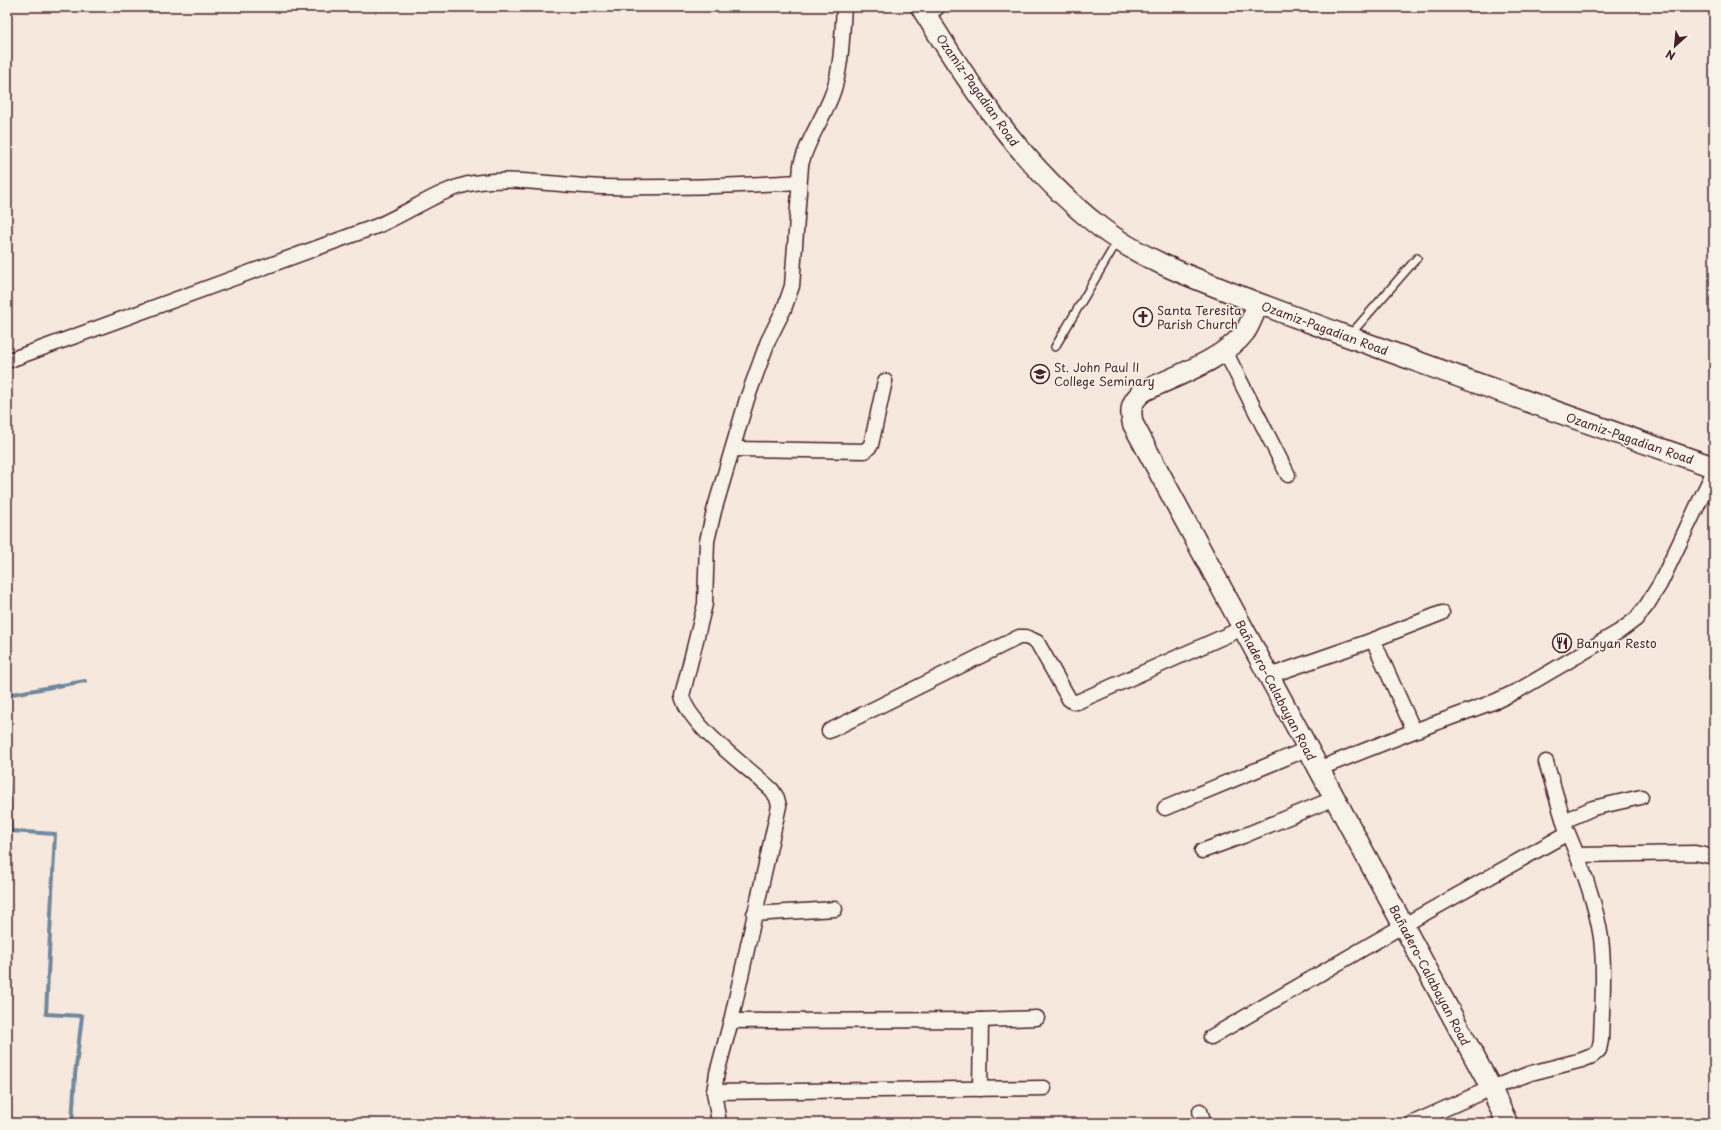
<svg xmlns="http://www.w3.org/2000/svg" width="1721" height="1130" font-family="'Playpen Sans',sans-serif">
<rect width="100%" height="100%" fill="#f6e8dc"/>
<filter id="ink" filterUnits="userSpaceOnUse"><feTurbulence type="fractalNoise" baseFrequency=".025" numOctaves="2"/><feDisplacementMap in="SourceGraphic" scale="8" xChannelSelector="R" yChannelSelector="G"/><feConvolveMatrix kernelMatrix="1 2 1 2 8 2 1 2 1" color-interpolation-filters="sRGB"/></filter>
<g filter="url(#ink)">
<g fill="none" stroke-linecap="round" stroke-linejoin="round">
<g stroke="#70889e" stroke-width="4">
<path d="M7,695L85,681"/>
<path d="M7,765L11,831L55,834L46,1014L82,1016L75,1075L72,1123"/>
</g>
<g stroke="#4a1f2b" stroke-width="10">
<g id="lane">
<path d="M1350,335L1417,258"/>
<path d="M1055,347L1118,240"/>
</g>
</g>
<g stroke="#4a1f2b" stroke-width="17">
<g id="street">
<path d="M926,16L938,7"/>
<path d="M1225,351L1288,475"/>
<path d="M7,361L377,226C408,213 442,188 474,183C516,176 560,186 603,187C669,188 734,186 799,182"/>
<path d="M733,449L865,451L871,445L885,381"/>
<path d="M1373,640L1414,731"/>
<path d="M1269,676L1373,640L1442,613"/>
<path d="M829,731L1019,637H1026L1037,642L1069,699L1073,702H1077L1243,628"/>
<path d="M1546,762L1566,829"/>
<path d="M1318,769L1414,731L1496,701L1519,690L1620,631L1636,619L1647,605L1660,584L1714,471"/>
<path d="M1165,808L1307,749"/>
<path d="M1564,821L1593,808L1641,797"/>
<path d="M1202,851L1243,836L1335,798"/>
<path d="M1577,855L1695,853L1714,857"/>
<path d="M754,914L835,909"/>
<path d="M981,1020L1037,1018"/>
<path d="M731,1021L981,1020L980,1089"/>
<path d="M1211,1037L1404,925L1568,833C1582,866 1596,903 1601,938C1605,972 1602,1006 1601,1040L1599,1050L1592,1056L1582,1060L1531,1073L1491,1088L1413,1123"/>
<path d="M714,1092L1044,1088"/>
<path d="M1200,1111L1204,1123"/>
<path d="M719,1123L714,1092L717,1073L731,1021L779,806L777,798L772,790C748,767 690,727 682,696L705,604L707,541L714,511L747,399L768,341L784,309L792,286L801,165C807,139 824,118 833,92C842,66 842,35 844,7"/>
</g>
</g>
<g stroke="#4a1f2b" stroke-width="23">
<g id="secondary">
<path d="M921,7C971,88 1024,168 1100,227C1137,256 1183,274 1227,291C1264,306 1301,319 1338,333C1463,378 1588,424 1714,467"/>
<path d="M1258,304C1254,313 1251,323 1245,332C1225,359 1175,376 1144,391C1132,400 1129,409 1133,424L1491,1088L1507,1123"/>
</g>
</g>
<use href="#lane" stroke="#f7f3e8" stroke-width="7"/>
<use href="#street" stroke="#f7f3e8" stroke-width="14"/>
<use href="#secondary" stroke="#f7f3e8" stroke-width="20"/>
</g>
</g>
<defs>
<g id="church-ring" transform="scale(1)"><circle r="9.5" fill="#f7f3e8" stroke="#4a1f2b" stroke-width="1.5"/><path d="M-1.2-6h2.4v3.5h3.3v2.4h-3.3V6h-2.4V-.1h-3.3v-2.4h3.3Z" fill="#4a1f2b"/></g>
<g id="university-ring" transform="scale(1)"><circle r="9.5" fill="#f7f3e8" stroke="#4a1f2b" stroke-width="1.5"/><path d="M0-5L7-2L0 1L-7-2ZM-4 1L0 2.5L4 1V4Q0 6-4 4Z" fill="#4a1f2b"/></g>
<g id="restaurant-ring" transform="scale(1)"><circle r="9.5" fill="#f7f3e8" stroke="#4a1f2b" stroke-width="1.5"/><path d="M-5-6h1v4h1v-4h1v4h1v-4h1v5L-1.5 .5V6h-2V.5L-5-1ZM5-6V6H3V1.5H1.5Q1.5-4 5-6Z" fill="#4a1f2b"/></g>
</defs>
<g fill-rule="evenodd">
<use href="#church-ring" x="1143" y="317"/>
<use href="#university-ring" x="1040" y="374"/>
<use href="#restaurant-ring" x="1562" y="643"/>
</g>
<g text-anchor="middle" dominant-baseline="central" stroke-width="3" stroke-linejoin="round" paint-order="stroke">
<g font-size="12" fill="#4a1f2b" stroke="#f7f3e8">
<text transform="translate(978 90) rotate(55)">Ozamiz-Pagadian Road</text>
<text transform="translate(1325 328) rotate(20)">Ozamiz-Pagadian Road</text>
<text transform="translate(1630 438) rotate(19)">Ozamiz-Pagadian Road</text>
<text transform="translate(1276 690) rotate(62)">Bañadero-Calabayan Road</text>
<text transform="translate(1430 975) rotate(62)">Bañadero-Calabayan Road</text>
</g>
<g font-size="12" fill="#4a1f2b" stroke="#f7f3e8" text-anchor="start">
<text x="1157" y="310">Santa Teresita<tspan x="1157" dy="14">Parish Church</tspan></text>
<text x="1054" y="367">St. John Paul II<tspan x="1054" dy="14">College Seminary</tspan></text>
<text x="1576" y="643">Banyan Resto</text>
</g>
</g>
<rect width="1721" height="1130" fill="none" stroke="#f7f3e8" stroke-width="24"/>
<rect x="12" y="12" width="1697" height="1106" fill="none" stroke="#4a1f2b" stroke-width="1.5" filter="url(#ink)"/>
<g transform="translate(1675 46) rotate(207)" stroke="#f7f3e8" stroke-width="3" paint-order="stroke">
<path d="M0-3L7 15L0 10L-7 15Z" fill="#4a1f2b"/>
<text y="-6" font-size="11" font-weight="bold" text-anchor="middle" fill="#4a1f2b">N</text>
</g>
</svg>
